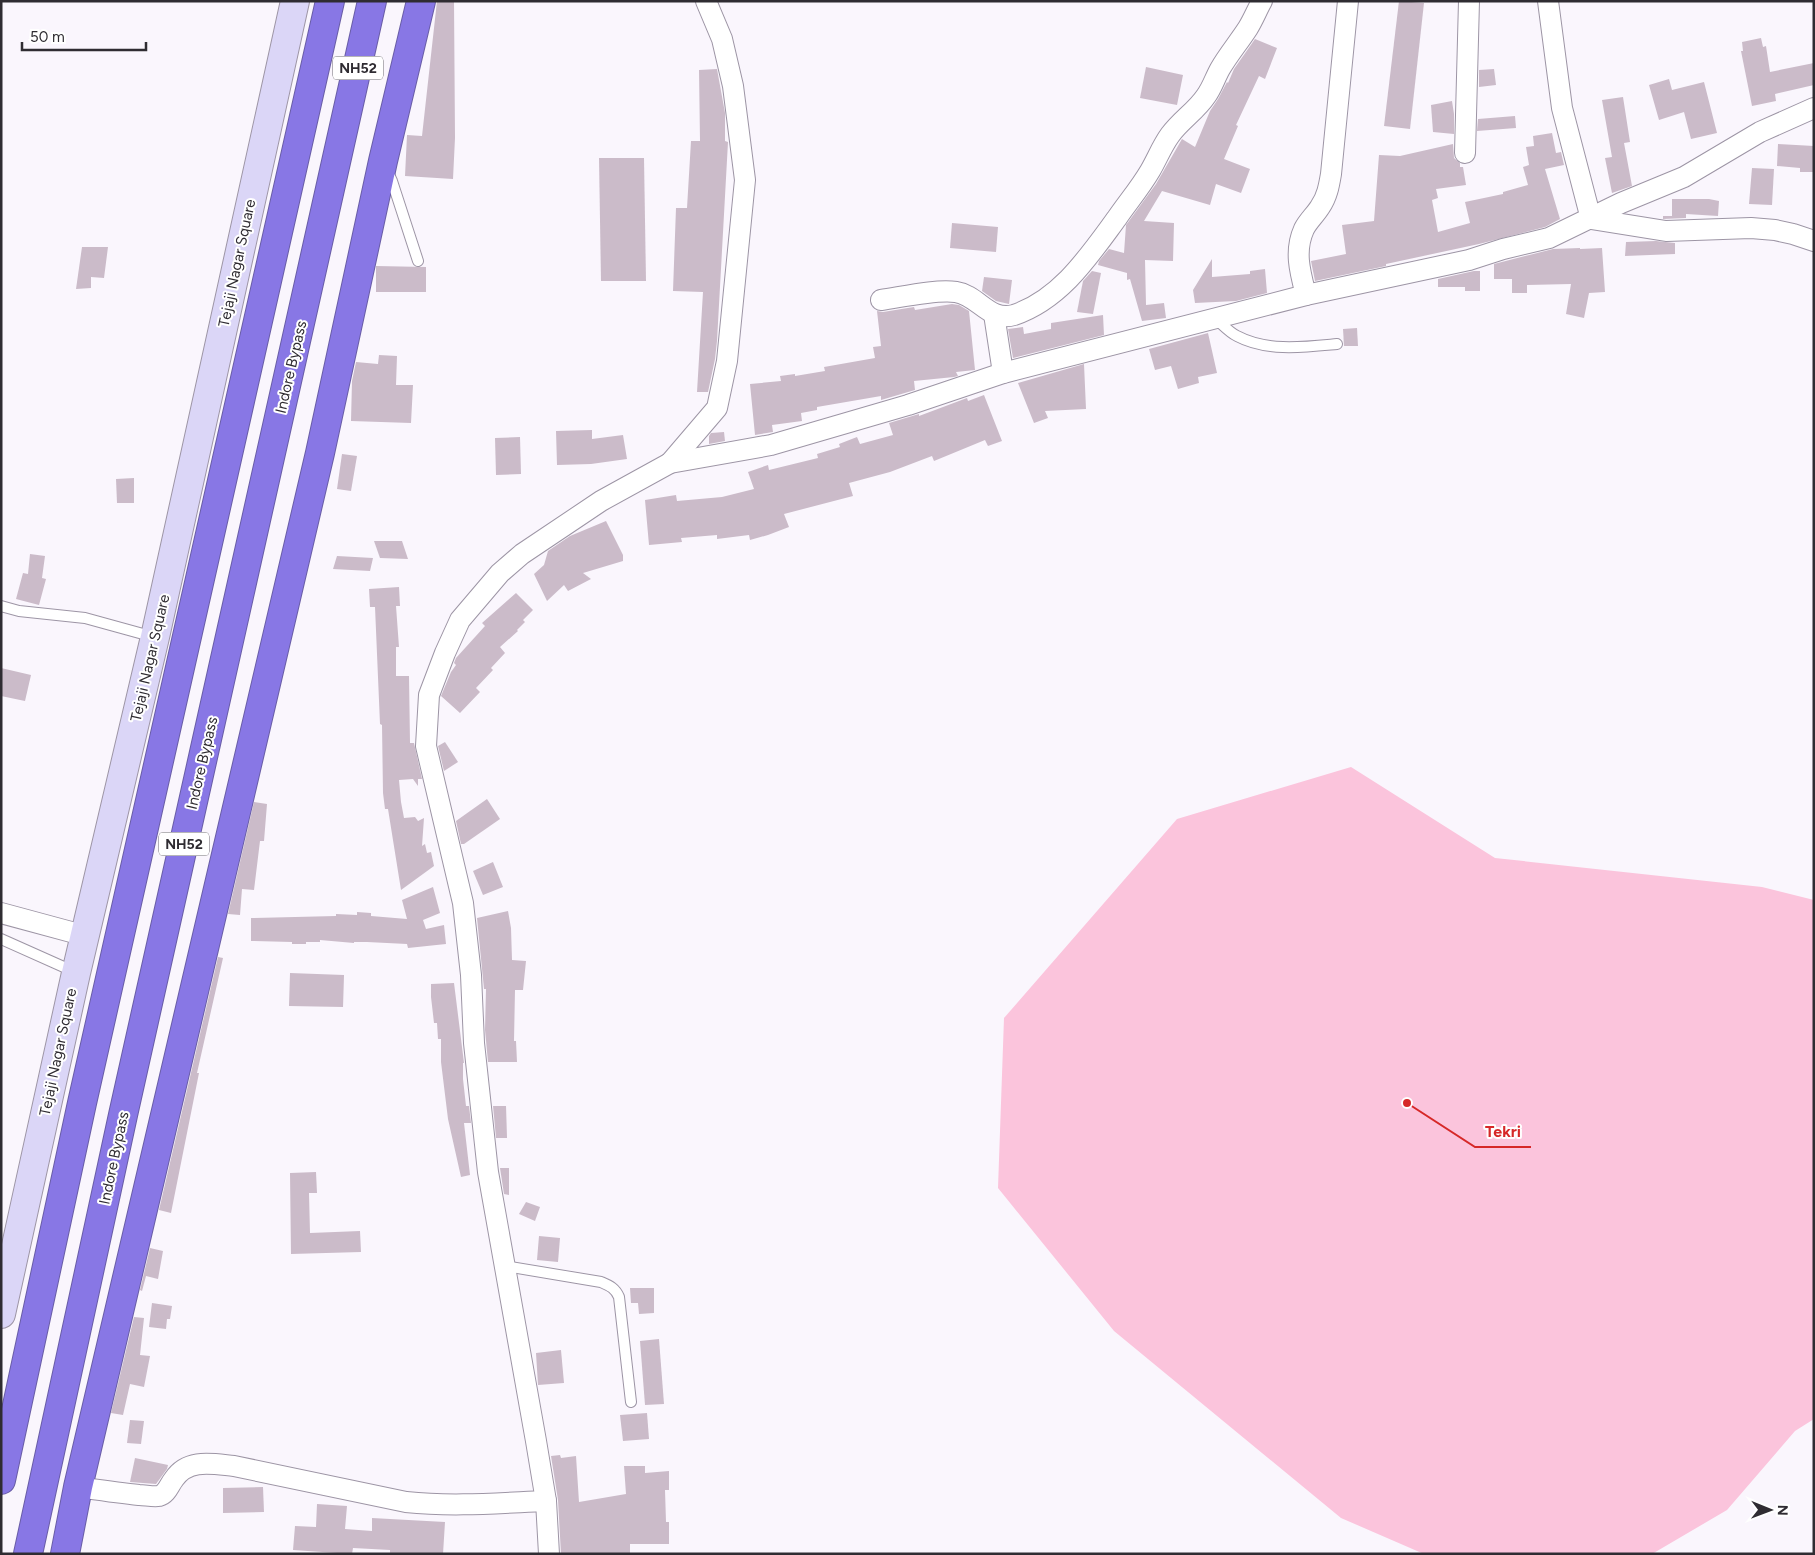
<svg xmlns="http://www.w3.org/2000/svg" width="1815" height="1555" font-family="Figtree,sans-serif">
<rect width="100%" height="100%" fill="#faf6fd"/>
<path fill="#fbc4dc" d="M1351,767L1495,858L1762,887L1814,900V1419L1795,1431L1727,1510L1652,1554H1424L1341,1518L1114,1331L998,1188L1004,1018L1177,819Z"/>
<g fill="#cbbbc9">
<path d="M437,1H454L455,138L453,179L405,176L407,135L422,136Z"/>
<path d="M1399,1L1424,3L1410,129L1384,126Z"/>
<path d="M1761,38L1763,47L1766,46L1770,72L1814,63V85L1775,94L1776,101L1752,106L1741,51H1743L1742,42Z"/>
<path d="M1255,39L1277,48L1265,79L1259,76L1236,125L1238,126L1224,159L1250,169L1241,193L1216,184L1210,205L1162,191L1144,221L1174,223L1173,261L1145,260L1146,305L1164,303L1166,318L1142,321L1130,279L1127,280V273L1098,265L1099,261L1109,249L1124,253L1126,225L1156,184L1182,139L1195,147L1210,111L1218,99L1227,82L1228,83L1234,69Z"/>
<path d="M1146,67L1183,75L1177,105L1140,98Z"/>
<path d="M717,69L725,113V141L728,142L717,341L715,359L708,392H697L703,292L673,291L676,208H687L691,141H700L699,70Z"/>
<path d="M1494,69L1496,85L1479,87V70Z"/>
<path d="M1669,79L1672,90L1704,82L1717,133L1691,139L1684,112L1659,120L1649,85Z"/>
<path d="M1623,97L1630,142L1624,143L1632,186L1612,193L1605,158L1612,157L1602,100Z"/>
<path d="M1452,101L1454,114V134L1433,132L1431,105Z"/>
<path d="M1515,116L1516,128L1477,131L1478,119Z"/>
<path d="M1552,133L1556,153L1561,152L1564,165L1545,169L1560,219L1545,227L1479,244L1386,264V266L1315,281L1311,261L1346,254L1342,225L1374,221L1379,155L1400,156L1453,144L1454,158L1460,163V167H1463L1466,185L1436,189L1438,198L1432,200L1438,232L1470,223L1465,202L1503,194V192L1528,185L1523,167L1529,165L1526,147L1534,146L1533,136Z"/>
<path d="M1778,144L1814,146V172H1800V168L1777,166Z"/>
<path d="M599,158H644L646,281H601Z"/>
<path d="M1752,168L1774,169L1772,205L1749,204Z"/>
<path d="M1672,199H1709L1719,201L1718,216L1686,214V218L1663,219V216H1672Z"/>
<path d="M952,223L998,227L996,252L950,248Z"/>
<path d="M1656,241L1675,243V254L1625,256L1626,242Z"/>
<path d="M82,247H108L104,278L91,277V288L76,289Z"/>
<path d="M1580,248V249L1602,248L1605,292L1589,293L1584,318L1566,314L1571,284L1527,285V293H1512V279H1494V264L1553,249Z"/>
<path d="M1212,259V277L1250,274V271L1265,269L1267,293L1236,301L1195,303L1193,290Z"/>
<path d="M376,266L426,267V292H376Z"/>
<path d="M1092,271L1101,273L1093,314L1077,312L1083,281Z"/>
<path d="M1474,271H1480V291H1465V287H1438V279Z"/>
<path d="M984,277L1012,280L1009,304L996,301L982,291Z"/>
<path d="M952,304L959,305L969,311L975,370L956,372L958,376L954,377L914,381L915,390L881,400V396L817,407V410L801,413L802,421L772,425L773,432L755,435L750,384L781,381L780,376L795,374V376L825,371L824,367L875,358L873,347L881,346L877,311L883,312L914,307L915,310Z"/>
<path d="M1103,315L1104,335L1013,358L1008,329L1023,327L1024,334L1051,329V323Z"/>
<path d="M1357,328L1358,346H1344L1343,329Z"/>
<path d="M1208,333L1217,373L1198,377L1199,383L1178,389L1171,366L1155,370L1149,349Z"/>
<path d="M379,355L397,356L396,385H413L411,423L351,421L352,381L356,362L378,364Z"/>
<path d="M1084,364L1086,409L1045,411L1048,418L1034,423L1018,383Z"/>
<path d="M984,395L1002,441L988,446L985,440L934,461L932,456L890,472L849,483L853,496L784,514L789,527L768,535L750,540L749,535L717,539V535L681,538L682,542L649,545L645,500L676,495L677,501L722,497L754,489L748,472L768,465L769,470L818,458L817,454L840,447L839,444L857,437L860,444L893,435L889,423L919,414V416L967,398L968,401Z"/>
<path d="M592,430V439L623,435L627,459L591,464L557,465L556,431Z"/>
<path d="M724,432L725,441L709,444V436L711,433Z"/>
<path d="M520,437L521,474L496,475L495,438Z"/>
<path d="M342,454L357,456L351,491L337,489Z"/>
<path d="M134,478V503H117L116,479Z"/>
<path d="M606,521L623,555V561L583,573L591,579L568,591L564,585L547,601L534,574L544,565L548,551L570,536Z"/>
<path d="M374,541H402L408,559L380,558Z"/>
<path d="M30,554L45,556L42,578L46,579L39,605L16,599L23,573L28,574Z"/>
<path d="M337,556L373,558L370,571L333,569Z"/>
<path d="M399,587L400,606H396L399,647H396V676H409L410,743H414L422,779H418V786L413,779L399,780L401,802L404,818L415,817L418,821L424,818L422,846L425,844L427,853L431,852L434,866L401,890L388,809H385L383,793L382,725L380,724L375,607H370L369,589Z"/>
<path d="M516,593L533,610L523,620L525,622L517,630L518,631L500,647L505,653L491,668L493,670L476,688L480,692L460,713L441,696L451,672L456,665L454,663L456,658L485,626L482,623Z"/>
<path d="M1,668L31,675L25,701L1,696Z"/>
<path d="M445,742L458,762L444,771L438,746Z"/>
<path d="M487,799L500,819L464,844H461L456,821Z"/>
<path d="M254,802L267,804L264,841H260L254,890L242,889L240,915L228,914Z"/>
<path d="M493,862L503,887L483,895L473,871Z"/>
<path d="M433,887L440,913L423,920L426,929L444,925L446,944L408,948L407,944L367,942H354V943L320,940V942H306V944H292V942L251,941V918L336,916V914L357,915V912L371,913V916L407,919L402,900Z"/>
<path d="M508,911L511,928L512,960L526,961L523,990H515L514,1041H516L517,1062H488L485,1030L486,989H484L477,918Z"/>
<path d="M218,957L223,958L197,1073H199L171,1213L159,1210Z"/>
<path d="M290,973L344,975L343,1007L289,1006Z"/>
<path d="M454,983L464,1063H463V1079L466,1106H469L471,1123H464L470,1175L461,1177L448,1119L441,1062V1039H438L437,1023H434L431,997V984Z"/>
<path d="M493,1106H506L507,1138H496Z"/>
<path d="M500,1168H509V1195L504,1194Z"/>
<path d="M316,1172L317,1193H309L310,1233L360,1231L361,1252L291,1254L290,1173Z"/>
<path d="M526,1202L540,1207L535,1221L519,1214Z"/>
<path d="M539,1236L560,1238L558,1262L537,1260Z"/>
<path d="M150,1248L163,1251L158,1279L146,1276L142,1291L140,1290Z"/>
<path d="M630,1288H654V1313L639,1314L638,1303H631Z"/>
<path d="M152,1303L172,1306L170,1319H167L166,1329L149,1327Z"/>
<path d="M134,1317L144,1318L140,1355L150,1356L144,1387L130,1384L123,1415L111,1413Z"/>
<path d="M659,1339L664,1404L645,1405L640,1341Z"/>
<path d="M561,1350L564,1383L538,1385L536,1353Z"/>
<path d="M647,1413L649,1439L623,1441L620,1415Z"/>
<path d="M130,1420L144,1421L141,1444L127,1443Z"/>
<path d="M560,1455L561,1458L576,1456L579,1502L626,1494L624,1466H645V1473L669,1471V1490H665L666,1522H669V1544H630V1554H561L558,1500L551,1456Z"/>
<path d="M135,1458L168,1465L167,1469L156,1484L130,1482Z"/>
<path d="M263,1487L264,1512L223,1513V1488Z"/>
<path d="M317,1504L347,1506L345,1529L372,1531V1518L445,1522L443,1554H390V1550L353,1548L352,1554L293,1550L295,1526L316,1527Z"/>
</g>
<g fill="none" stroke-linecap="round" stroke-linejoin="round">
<g stroke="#9d95a5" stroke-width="12">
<g id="lane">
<path d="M387,170L392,181L418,261"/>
<path d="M1216,319C1222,324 1229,332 1237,336C1267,352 1305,347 1337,344"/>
<path d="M1,606L19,611L85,618L154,637"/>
<path d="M1,939L75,972"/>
<path d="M505,1266L601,1282C610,1286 615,1288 619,1297L631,1402"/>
</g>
</g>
<g stroke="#9d95a5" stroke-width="22">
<g id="street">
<path d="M1548,1L1562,108L1591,219L1666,231L1751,228L1775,230L1793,234L1814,241"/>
<path d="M1465,153L1469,1"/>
<path d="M1306,295C1300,272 1294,251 1304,229C1308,221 1315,215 1320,207C1327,197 1329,186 1331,174L1348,1"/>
<path d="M881,300C902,297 936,289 956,292C978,295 989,322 1014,315C1061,299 1089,256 1117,218C1128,202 1140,188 1150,171C1157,159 1162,146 1170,135C1181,120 1196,111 1206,96C1212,88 1215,78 1220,69C1228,55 1239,42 1248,28C1253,20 1257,10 1262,1"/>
<path d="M994,314L1003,373"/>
<path d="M670,463L717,408L727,361L745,180L733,86L722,39L706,1"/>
<path d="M1,913L86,936"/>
<path d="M78,1487C99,1490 119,1493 139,1495C145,1495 153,1497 159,1496C167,1494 169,1485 174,1479C188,1458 213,1464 234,1466L406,1502C453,1507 499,1503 546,1501"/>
<path d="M549,1554L546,1501L536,1441L488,1172L474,1043L471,975L463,903L426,746L429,695L445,653L460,620L500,573L522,554L601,501L670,463L771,445L908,405L1003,373L1306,295L1469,260L1503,249L1549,238L1621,203L1684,177L1760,132L1814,108"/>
</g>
</g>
<g stroke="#9d95a5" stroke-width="30">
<path id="secondary" d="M1,1314L76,973L155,637L295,1"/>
</g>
<g stroke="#695da6" stroke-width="30">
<g id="highway">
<path d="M1,1480L82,1103L330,1"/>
<path d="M28,1554L123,1115L372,1"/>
<path d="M65,1554L78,1487L320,453L383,161L421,1"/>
</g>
</g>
<use href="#lane" stroke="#fff" stroke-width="10"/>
<use href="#street" stroke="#fff" stroke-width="20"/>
<use href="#secondary" stroke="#dbd6f7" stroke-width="28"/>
<use href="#highway" stroke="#8877e5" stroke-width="28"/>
</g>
<g text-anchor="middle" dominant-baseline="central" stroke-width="4" stroke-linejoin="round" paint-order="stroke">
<g fill="#fff" stroke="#6d6b70" stroke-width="1">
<rect x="333" y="56.5" width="50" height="23" rx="4"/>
<rect x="159" y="832.5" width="50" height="23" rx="4"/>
</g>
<g font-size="14" font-weight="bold" fill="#2f2c32">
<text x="358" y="68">NH52</text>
<text x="184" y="844">NH52</text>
</g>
<g font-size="15" fill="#2f2c32" stroke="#fff">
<text transform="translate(237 263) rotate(-78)">Tejaji Nagar Square</text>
<text transform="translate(291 367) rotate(-77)">Indore Bypass</text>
<text transform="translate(150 658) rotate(-77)">Tejaji Nagar Square</text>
<text transform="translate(202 763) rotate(-77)">Indore Bypass</text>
<text transform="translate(58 1052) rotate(-78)">Tejaji Nagar Square</text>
<text transform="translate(114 1158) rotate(-78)">Indore Bypass</text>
</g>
</g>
<path fill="none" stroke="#d62828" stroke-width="2" d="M1407 1103L1475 1147H1531"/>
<circle fill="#d62828" stroke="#fff" stroke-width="2" cx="1407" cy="1103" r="5"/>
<g font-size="16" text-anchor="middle" font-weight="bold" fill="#d62828" stroke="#fff" stroke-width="4" stroke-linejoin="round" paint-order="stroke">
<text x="1503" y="1137">Tekri</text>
</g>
<rect width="1815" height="1555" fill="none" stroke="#2f2c32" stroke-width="5"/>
<g transform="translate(1770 1510) rotate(91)" stroke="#ffffff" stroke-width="4" paint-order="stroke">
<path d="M0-4L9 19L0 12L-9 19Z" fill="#2f2c32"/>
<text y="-8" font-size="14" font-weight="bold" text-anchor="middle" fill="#2f2c32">N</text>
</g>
<path d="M22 42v8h124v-8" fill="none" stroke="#2f2c32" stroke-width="2.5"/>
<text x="30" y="42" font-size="15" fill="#2f2c32" stroke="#ffffff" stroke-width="4" paint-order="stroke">50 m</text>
</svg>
